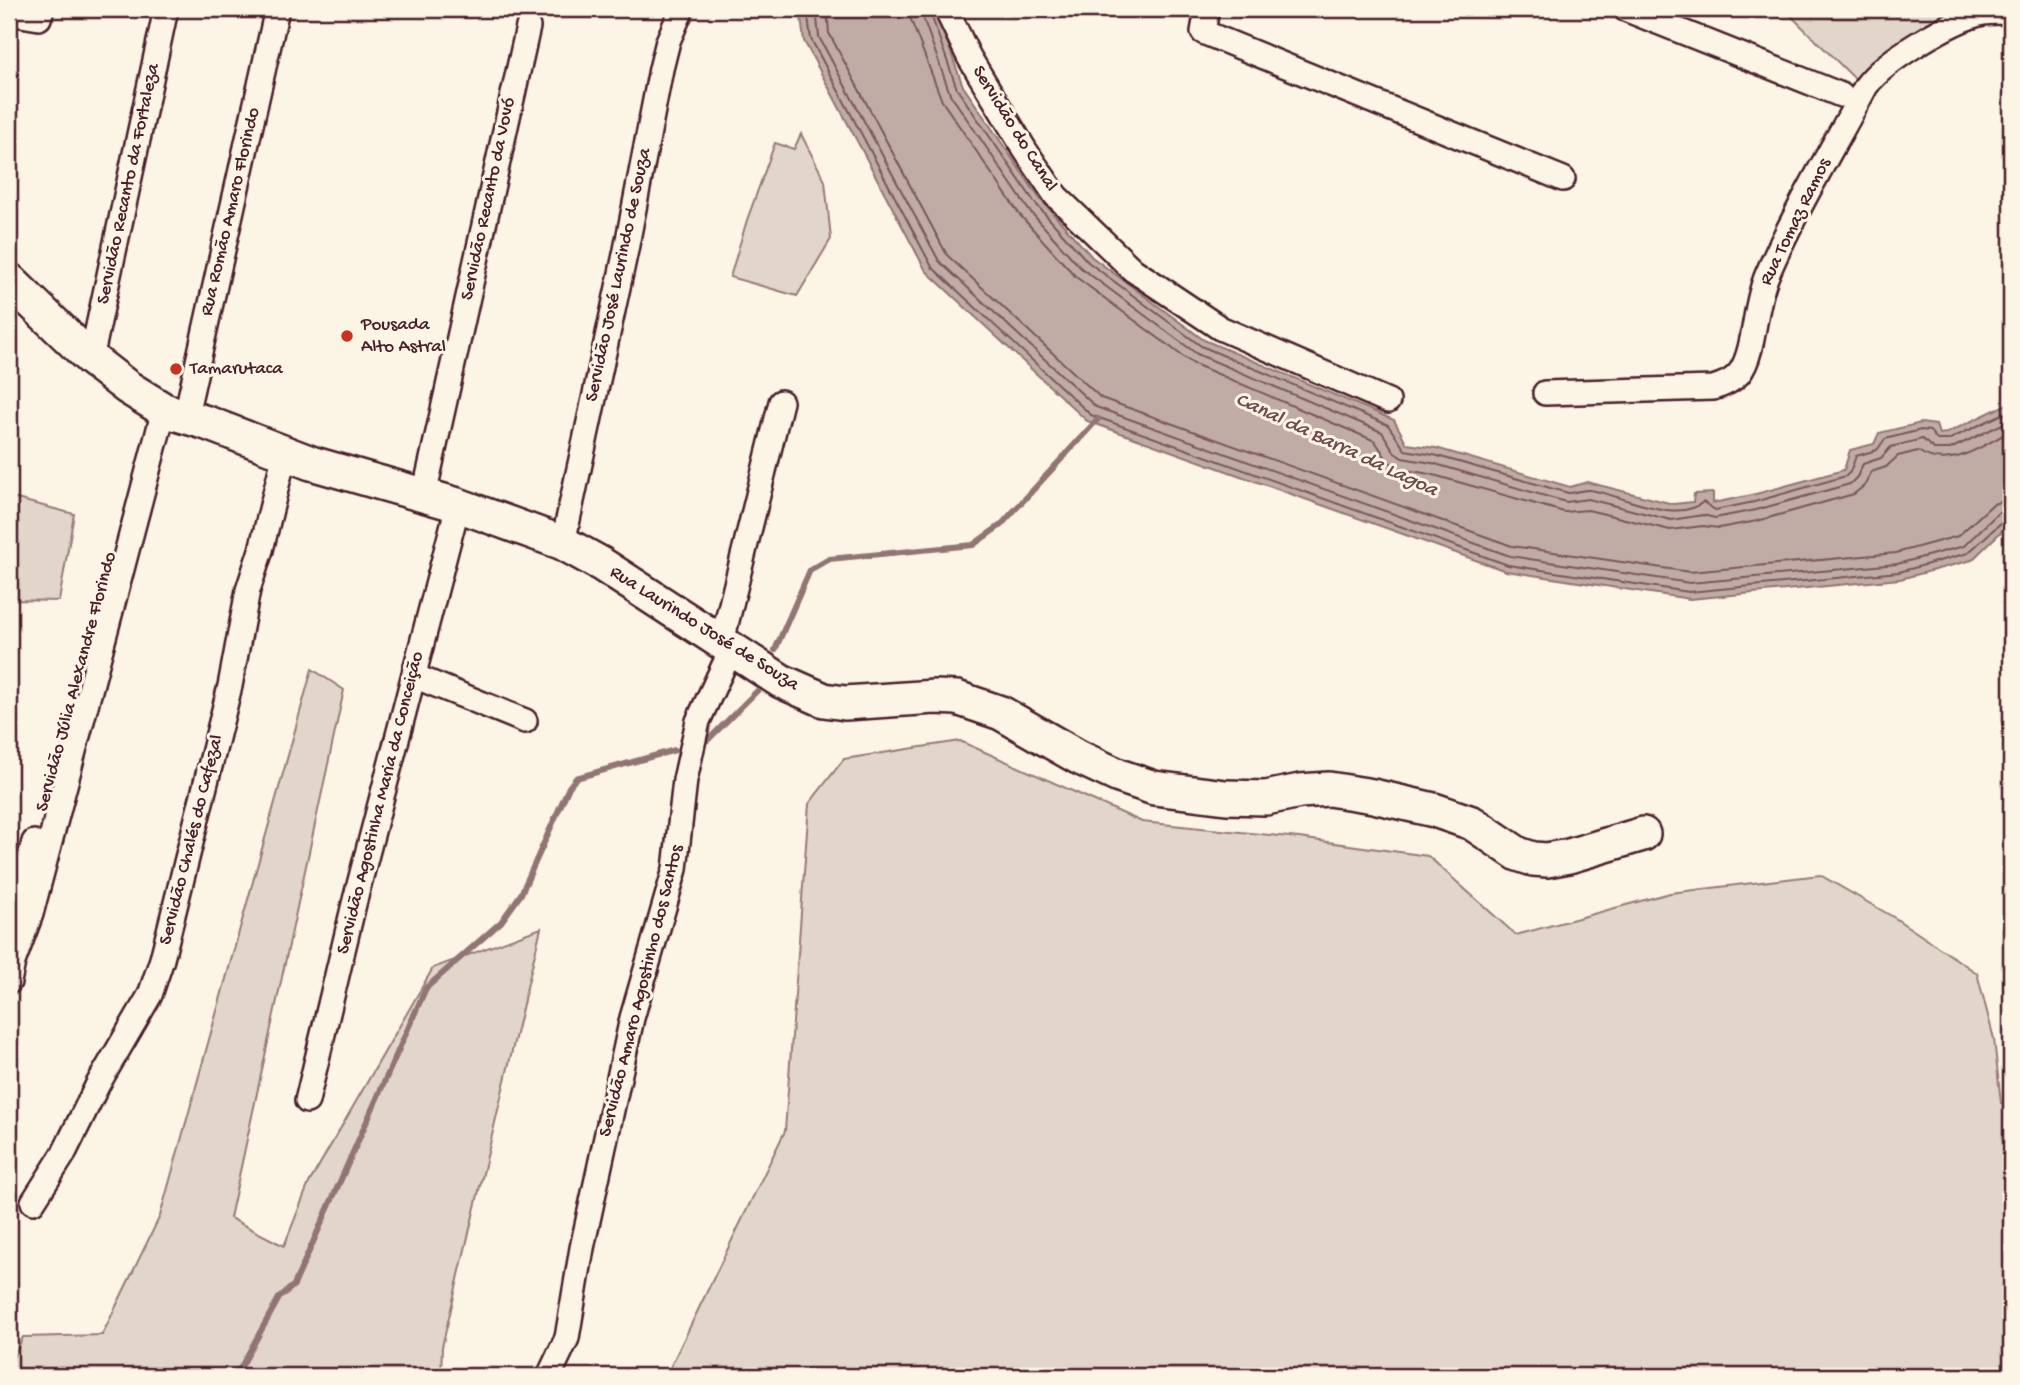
<svg xmlns="http://www.w3.org/2000/svg" width="2020" height="1385" font-family="'Gochi Hand',sans-serif">
<rect width="100%" height="100%" fill="#fcf5e5"/>
<filter id="ink" filterUnits="userSpaceOnUse"><feTurbulence type="fractalNoise" baseFrequency=".0143" numOctaves="2"/><feDisplacementMap in="SourceGraphic" scale="14" xChannelSelector="R" yChannelSelector="G"/><feConvolveMatrix kernelMatrix="1 2 1 2 8 2 1 2 1" color-interpolation-filters="sRGB"/></filter>
<g filter="url(#ink)">
<g fill="#e2d5ca" stroke="#967a7a" stroke-width="2">
<path d="M1784,9H1973L1858,82Z"/>
<path d="M801,134L825,181L831,239L797,296L730,277L747,220L775,143L794,149Z"/>
<path d="M9,497L74,514L59,601L9,600Z"/>
<path d="M312,669L344,690L230,1218L284,1246L309,1183L433,968L541,928L442,1347L441,1376H9V1366L23,1337L102,1335L160,1216Z"/>
<path d="M960,741L1142,822L1299,838L1428,856L1516,935L1670,893L1820,875L1895,918L1977,973L1994,1039L2001,1103L2011,1104V1376H666L785,1131L809,804L844,759Z"/>
</g>
<path fill="#c0aca5" stroke="#917474" stroke-width="2" d="M800,9H935L963,86L1040,199L1092,257L1204,340L1394,420L1407,444L1436,448L1570,487L1587,482L1673,504L1693,502L1694,494L1713,493V503L1752,495L1844,470L1850,450L1874,444L1879,433L1921,423L1936,425L1939,434L1947,433L2011,402V522L1972,560L1900,579L1690,599L1506,571L1087,421L926,271L804,41Z"/>
<g fill="none" stroke-linecap="round" stroke-linejoin="round">
<g stroke="#79575c" stroke-width="2">
<path d="M807,9L811,39L932,267L1091,415L1508,565L1689,592L1899,572L1968,553L2004,520L2011,518"/>
<path d="M816,9L819,37L939,261L1096,407L1510,556L1690,583L1897,564L1964,546L1999,512L2011,509"/>
<path d="M827,9L829,33L947,255L1101,398L1512,546L1690,572L1896,553L1958,536L1993,504L2011,499"/>
<path d="M909,9L911,20L942,101L1020,215L1076,277L1192,363L1375,441L1388,461L1400,469L1430,474L1564,512L1588,510L1670,530L1703,526L1719,528L1757,521L1854,494L1865,485L1871,472L1886,467L1898,456L1918,451C1949,472 1981,446 2011,431"/>
<path d="M920,9L950,94L1028,209L1081,268L1197,354L1382,432L1395,453L1402,458L1432,463L1566,502L1588,499L1671,520L1703,515L1715,518L1756,510L1850,484L1857,477L1863,464L1881,458L1891,447L1922,439L1934,449H1950L2011,420"/>
<path d="M929,9L957,89L1035,203L1088,262L1201,346L1388,425L1405,450L1434,455L1568,493C1575,493 1583,489 1590,490C1622,495 1677,525 1703,502L1715,510L1754,502L1846,476L1850,472L1856,456L1877,450L1885,439L1921,430L1930,431L1937,440H1948L2011,410"/>
</g>
<g stroke="#917474" stroke-width="6">
<path d="M775,650L810,570L829,559L973,545L1001,525L1098,419"/>
<path d="M708,740L761,687"/>
<path d="M236,1376L279,1298L294,1285L426,988L501,922L521,894L569,787L576,778L675,750"/>
</g>
<g stroke="#4a1f2b" stroke-width="28">
<g id="street">
<path d="M946,9L969,57L1025,150L1056,196L1133,270L1220,328L1388,401"/>
<path d="M1207,9L1203,32L1563,179"/>
<path d="M1625,9L1841,95"/>
<path d="M9,13L39,18L42,9"/>
<path d="M91,359L166,9"/>
<path d="M1545,393L1713,388C1737,381 1744,372 1750,348C1756,324 1757,299 1767,275C1795,210 1833,148 1866,86C1885,60 1952,20 1983,13C1992,12 2002,12 2011,12"/>
<path d="M186,415L277,9"/>
<path d="M424,495L528,27"/>
<path d="M563,543L626,250L661,69L668,41L682,9"/>
<path d="M722,641L781,402"/>
<path d="M414,676L525,721"/>
<path d="M15,938L16,907L34,842"/>
<path d="M9,982L13,962L31,914L164,410"/>
<path d="M307,1101L354,904L458,505"/>
<path d="M33,1202L63,1155L98,1084L150,995L162,959L230,686L248,590L261,550L285,453"/>
<path d="M549,1376L567,1338L582,1248L632,1018L675,869L685,780L698,721L732,648"/>
</g>
</g>
<g stroke="#4a1f2b" stroke-width="38">
<path id="secondary" d="M9,280L91,359L127,387L164,410L207,423L311,463L458,505L563,543L601,564L781,681L824,700L845,703L935,697L957,698L1001,713L1078,757L1119,776L1154,788L1226,797L1266,798L1300,791L1329,789L1373,796L1434,810L1472,823L1518,854L1533,859L1547,860L1569,856L1643,834"/>
</g>
<use href="#street" stroke="#fcf5e5" stroke-width="23"/>
<use href="#secondary" stroke="#fcf5e5" stroke-width="33"/>
</g>
</g>
<g fill="#c8321e" stroke="#fcf5e5" stroke-width="2.5">
<circle cx="347" cy="336" r="7"/>
<circle cx="176" cy="369" r="7"/>
</g>
<g text-anchor="middle" dominant-baseline="central" stroke-width="6" stroke-linejoin="round" paint-order="stroke">
<g font-size="19" fill="#4a1f2b" stroke="#fcf5e5">
<text transform="translate(1014 129) rotate(58)">Servidão do Canal</text>
<text transform="translate(129 184) rotate(-78)">Servidão Recanto da Fortaleza</text>
<text transform="translate(489 199) rotate(-78)">Servidão Recanto da Vovó</text>
<text transform="translate(231 212) rotate(-77)">Rua Romão Amaro Florindo</text>
<text transform="translate(1796 222) rotate(-64)">Rua Tomaz Ramos</text>
<text transform="translate(619 275) rotate(-78)">Servidão José Laurindo de Souza</text>
<text transform="translate(704 629) rotate(32)">Rua Laurindo José de Souza</text>
<text transform="translate(77 682) rotate(-75)">Servidão Júlia Alexandre Florindo</text>
<text transform="translate(381 803) rotate(-76)">Servidão Agostinha Maria da Conceição</text>
<text transform="translate(192 840) rotate(-76)">Servidão Chalés do Cafezal</text>
<text transform="translate(642 991) rotate(-76)">Servidão Amaro Agostinho dos Santos</text>
</g>
<g font-size="19" fill="#4a1f2b" stroke="#fcf5e5" text-anchor="start">
<text x="361" y="325">Pousada<tspan x="361" dy="22">Alto Astral</tspan></text>
<text x="190" y="369">Tamarutaca</text>
</g>
<g font-size="21" font-style="italic" fill="#6d4950" stroke="#fcf5e5">
<text transform="translate(1336 446) rotate(25)">Canal da Barra da Lagoa</text>
</g>
</g>
<rect width="2020" height="1385" fill="none" stroke="#fcf5e5" stroke-width="35"/>
<rect x="18" y="18" width="1985" height="1350" fill="none" stroke="#4a1f2b" stroke-width="2.5" filter="url(#ink)"/>
</svg>
